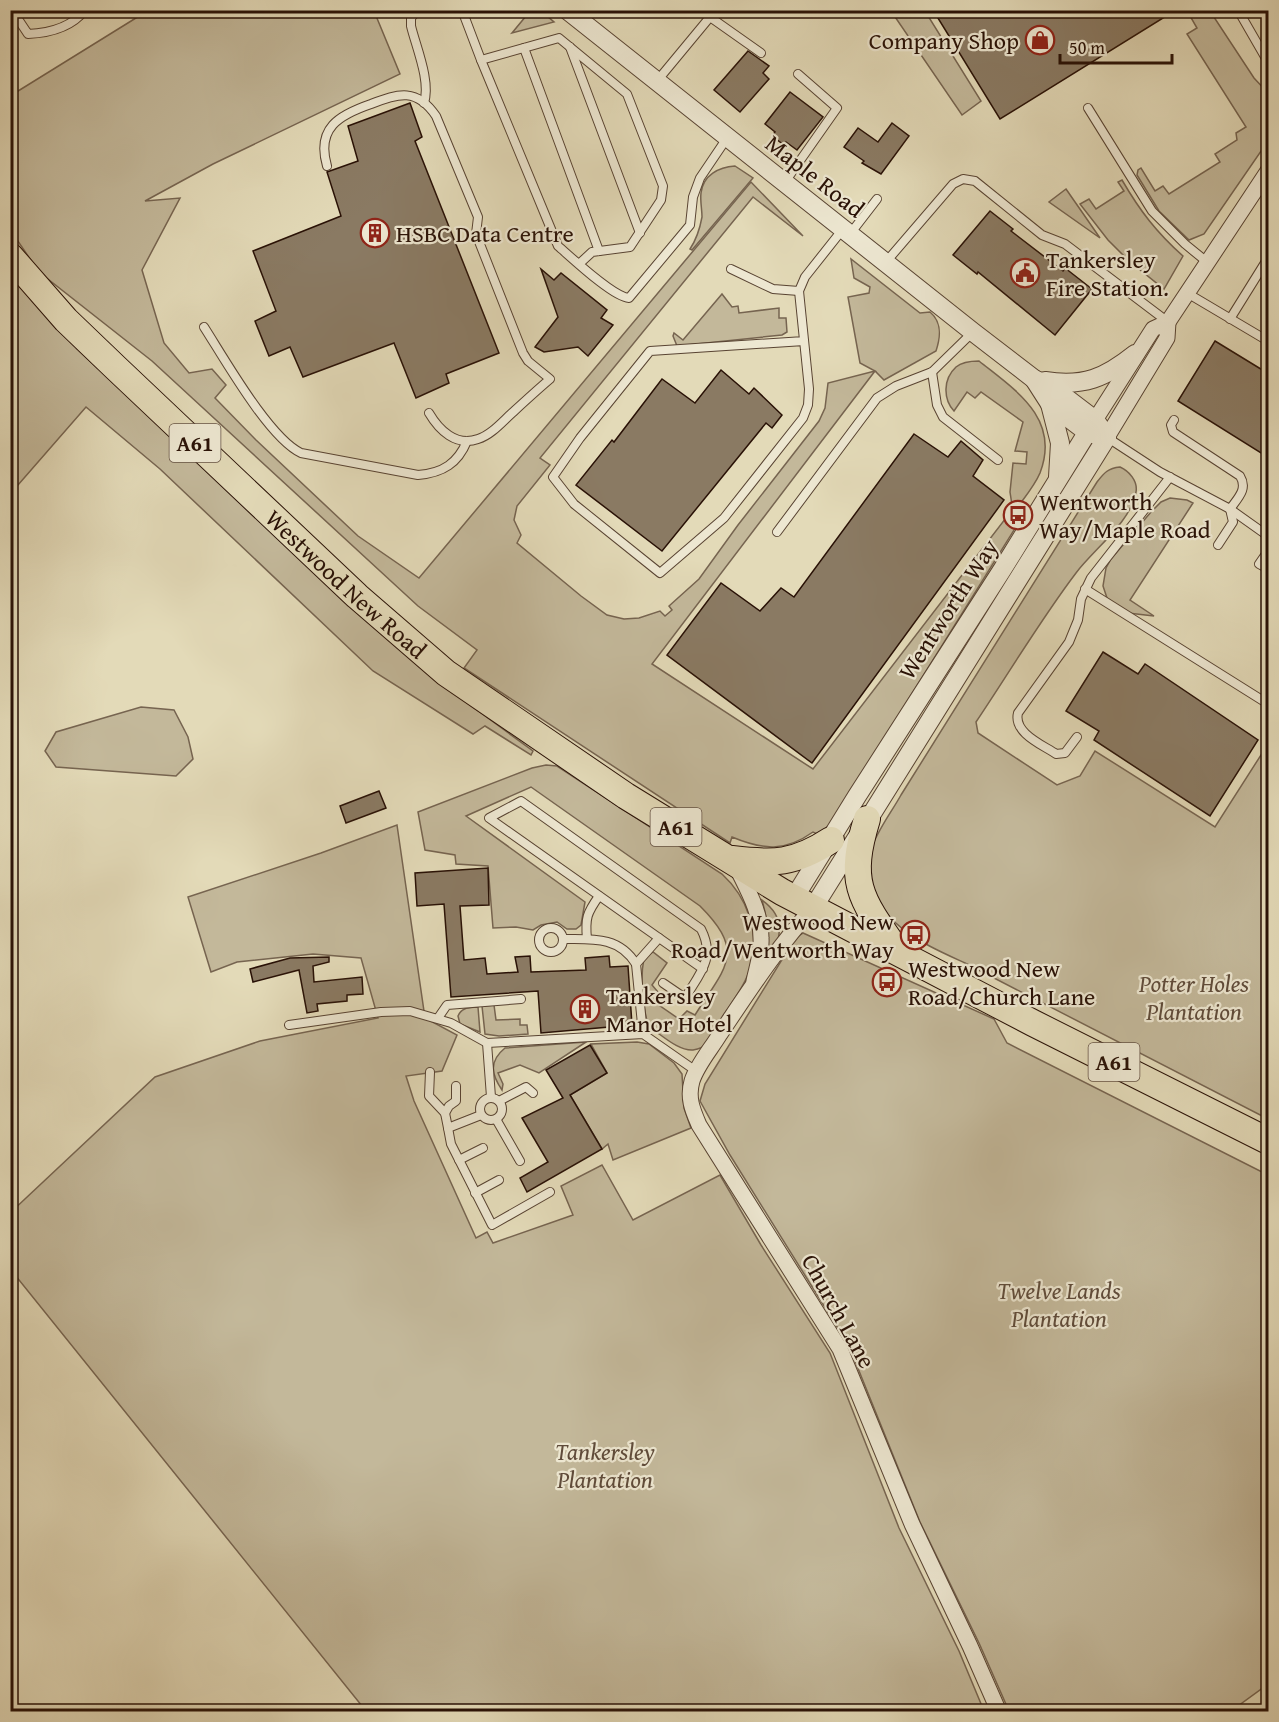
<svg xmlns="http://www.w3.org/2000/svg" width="1279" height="1722" font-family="'Gentium Book Plus',serif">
<rect width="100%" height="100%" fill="#e3dab8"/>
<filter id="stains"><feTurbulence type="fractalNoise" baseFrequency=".00333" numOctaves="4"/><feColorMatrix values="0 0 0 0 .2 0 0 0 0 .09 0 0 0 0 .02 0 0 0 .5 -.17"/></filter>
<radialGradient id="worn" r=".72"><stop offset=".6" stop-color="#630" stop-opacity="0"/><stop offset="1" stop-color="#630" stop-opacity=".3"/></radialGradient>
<g fill="#c3b89a" stroke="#766450" stroke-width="1.5">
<path d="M142,11H374L400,74L213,164L145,201L180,198L142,270L164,343L189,373L212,369L226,385L215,398L256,440L358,536L419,578L751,182L803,236L753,197L540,458L550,465L517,506L514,520L521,535L517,543L581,596L607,615L624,619L639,618L660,611L665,616L672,610L669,606L699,579L738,525L819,421L825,408L828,383L875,371L860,363L848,297L869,293L870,287L854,278L851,259L920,313L930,312C942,322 941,336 936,351L884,380L875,371L652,664L813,769L1012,510L1019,522L850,793L831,840L813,832C785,852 763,850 732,837L730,843L464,668L477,650L418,606L152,361L39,272L11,231L10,96L144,13Z"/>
<path d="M520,11H541L554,22L512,33L526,16Z"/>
<path d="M891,11H925L981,101L962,115Z"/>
<path d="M1191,11H1210L1254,78L1268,93V141L1204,234L1189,240L1159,211L1137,175L1138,170L1141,168L1155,191L1163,186L1169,194L1220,162L1215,154L1237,140L1236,133L1246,127L1187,34L1197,28L1190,16L1193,14Z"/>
<path d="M735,166L753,178L692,250L690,249C696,240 700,228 702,217C702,209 700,201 701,193C703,175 719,167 735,166Z"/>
<path d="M1122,180C1140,211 1157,233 1183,256L1164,289L1129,261L1108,240L1080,204L1089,199L1096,209L1124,191L1118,182Z"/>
<path d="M1066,189L1100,238L1049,202Z"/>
<path d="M11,277L77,349L403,652L466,702L533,751L531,755L485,726L473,734L373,671L160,469L86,407L11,493Z"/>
<path d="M722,294L732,307L738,306L739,313L779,308V318H786L787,332L782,335L677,346L673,336L674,333L683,340Z"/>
<path d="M979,361C1015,390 1061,418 1040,473C1035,485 1025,497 1017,508L1012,505L1010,492L1013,463L1026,464L1027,452L1015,451L1023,422L981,392L975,398L967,392L954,411C943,399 943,379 956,367C962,362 971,361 979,361Z"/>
<path d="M1120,467C1129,471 1138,481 1136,492C1131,522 1094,549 1076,573C1041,619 1009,673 976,722L978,733L1057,785L1080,776L1095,751L1215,827L1268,744V1119L965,963C926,945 875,924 871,875C870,868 868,859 870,852C876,832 891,813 901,795L1097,482C1104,473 1108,468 1120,467Z"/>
<path d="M1170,498L1187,500L1193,503L1130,600L1154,616L1128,613L1107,598L1103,586L1106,568L1111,559L1151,512L1161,502Z"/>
<path d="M141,707L174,710L188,737L193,759L176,776L56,767L45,751L56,732Z"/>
<path d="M546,765L557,766L722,874C747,897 760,932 751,966C746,984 732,1002 722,1018C716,1030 709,1049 693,1050C678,1051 662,1035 649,1027C642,1007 640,978 644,958L653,952L667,963L652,985L658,992L653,1001L679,1019L687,1011L695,1015C725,967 747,953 700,906L531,787L466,816L585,902L581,925L576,929H567L557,922L541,925L533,930L516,927L493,928L488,866L456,864L455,855L425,850L418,812L532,768Z"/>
<path d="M397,825L425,1018L457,1035L442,1071L406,1076L414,1101L476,1238L487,1232L493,1243L573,1215L561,1186L602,1165L633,1220L720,1175L761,1245L830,1353L899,1528L959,1651L984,1711H366L11,1270L10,1213L155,1077L260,1041L378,1018L361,958L313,954L237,962L211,972L188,897L321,853Z"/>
<path d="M762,900C787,918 782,939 767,962C770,940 768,921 762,900Z"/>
<path d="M803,933L994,1019L1007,1043L1268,1175V1684L1231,1711H1009L979,1643L920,1522L849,1346L730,1155L700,1101L705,1084L796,937Z"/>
<path d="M494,1005L496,1020L520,1019V1025H527L528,1034L499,1036L485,1034L482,1006Z"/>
<path d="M478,1007L480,1032L460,1024L458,1016C462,1007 469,1008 478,1007Z"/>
<path d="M586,1042L539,1073L520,1065L498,1073L503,1084L502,1090C491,1074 489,1061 505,1048Z"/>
<path d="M637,1042L649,1044L674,1063L682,1074L684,1108L691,1128L613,1160L608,1144L602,1149L570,1095L607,1073L591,1044Z"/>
</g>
<g fill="#8a7a63" stroke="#291106" stroke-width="1.5">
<path d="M933,10H1176L1000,119Z"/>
<path d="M748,51L769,66L763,73L769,79L740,112L714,90Z"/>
<path d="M790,92L823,117L797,150L786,142L784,145L772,136L775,132L765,124Z"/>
<path d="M410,103L422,137L415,141L499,353L446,374L449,383L416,398L394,343L303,377L290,347L269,356L255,321L276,311L253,251L341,216L327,172L358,161L348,126Z"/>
<path d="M892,123L909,136L881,174L862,163L864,161L844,147L858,128L878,142Z"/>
<path d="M990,211L1013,229L1011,231L1063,271L1065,268L1092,289L1055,335L978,272L977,274L953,255Z"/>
<path d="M541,269L554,280L561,273L607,310L601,318L613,325L588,356L578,347L544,352L535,347L558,317Z"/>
<path d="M1215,341L1269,374V458L1178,401Z"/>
<path d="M721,370L749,394L754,388L782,415L772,428L766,423L662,551L576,485L612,440L614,442L662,379L695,403Z"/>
<path d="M914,434L948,457L961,441L983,460L973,476L1004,500L812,763L667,655L721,583L760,611L781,588L794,597Z"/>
<path d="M1103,652L1138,674L1145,664L1258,740L1210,816L1094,740L1099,731L1066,711Z"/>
<path d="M379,791L386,808L346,823L340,806Z"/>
<path d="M488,868L489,905L460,906L464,960L485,958L487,974L518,972L515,957L530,956L531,972L586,970L585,958L609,956L610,967L628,966L632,1025L541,1033L538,991L451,997L444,904L417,906L415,873Z"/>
<path d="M329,957V962L313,966L314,982L362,977L363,994L347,995V1001L317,1004L318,1011L307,1013L299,970L253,982L250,969L290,958Z"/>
<path d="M590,1045L607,1073L570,1095L602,1149L527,1192L520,1178L548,1162L522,1118L563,1098L546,1070Z"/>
</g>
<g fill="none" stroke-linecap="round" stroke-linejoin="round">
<g stroke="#584332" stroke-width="10">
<g id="service">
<path d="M12,10L28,34C50,33 71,28 85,10"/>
<path d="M417,10L411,18V26C416,47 431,81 424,103"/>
<path d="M462,10L481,60"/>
<path d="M1238,10L1268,62"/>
<path d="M570,47L640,233"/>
<path d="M524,48L599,251"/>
<path d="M657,81L710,17L761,53"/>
<path d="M1088,108L1152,211L1185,244L1207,262"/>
<path d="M327,166C316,128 339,115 371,104C399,93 417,88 436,116L478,217L476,234L523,353L528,361L550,379C537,390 524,402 512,413C502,422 491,435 478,439C456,447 439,430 429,413"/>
<path d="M785,182L837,108L798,74"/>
<path d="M850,234L877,199"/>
<path d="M886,262L953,184L963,179L975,181L1042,235L1065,244L1168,322"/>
<path d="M579,264L592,252L630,247L661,200L663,186L627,94L559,38L481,60L558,246C572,258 613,297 629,298L690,225L693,197L700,178L727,138"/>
<path d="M731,269L773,289L799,291"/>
<path d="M1187,293L1268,341"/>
<path d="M1230,319L1268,258"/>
<path d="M204,327C224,358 269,438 301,453L418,475C443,473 458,463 467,441"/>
<path d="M804,341L650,351L580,438L553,477L574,504L660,573L724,518L803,418L808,405L809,389L799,291L805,277L843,229"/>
<path d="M932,372L937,405L943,417L998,460"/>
<path d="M1108,438L1160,472L1230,509C1238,498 1248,489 1240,476L1173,432L1171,425L1174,420"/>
<path d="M1230,509L1268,536"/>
<path d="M777,532L877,398L896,386L932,372L973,332"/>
<path d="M1218,545L1233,522L1230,509"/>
<path d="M1268,551L1259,564L1268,569"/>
<path d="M1085,589L1265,702"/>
<path d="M1077,737L1065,753L1056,754C1043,745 1013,733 1018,713L1069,642L1078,620L1081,599L1091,578L1170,477"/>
<circle cx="551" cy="940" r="12"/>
<path d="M563,939C592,939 619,936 636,964L643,1034"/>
<path d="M587,939C585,918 587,913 599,896"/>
<path d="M636,964L659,938"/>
<path d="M663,983L685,998C700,973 716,958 701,929L521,801L489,818L703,969"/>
<path d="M438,1018L447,1005L521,999"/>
<path d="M289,1025L381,1012L410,1011L451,1023L487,1043L643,1034L696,1071"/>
<path d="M487,1043L491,1097"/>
<path d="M430,1072L429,1096L445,1113L448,1128L481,1115"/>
<circle cx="491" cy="1109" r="11"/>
<path d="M499,1101L526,1087L533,1093"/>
<path d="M445,1113L449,1106L456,1101V1086"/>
<path d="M496,1119L520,1161"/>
<path d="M448,1128L451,1144L492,1225L550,1192"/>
<path d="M459,1160L483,1148"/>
<path d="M475,1193L499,1180"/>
</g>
</g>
<g stroke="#584332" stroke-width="17">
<g id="minor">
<path d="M1095,420L1153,329L1168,322L1268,171"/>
<path d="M1107,437L1167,338L1168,322"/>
<path d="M736,866C747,889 761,912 761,938C762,953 757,967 754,981"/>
<path d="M813,908C778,946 749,991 720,1034C711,1049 697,1065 692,1081C687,1098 693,1111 699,1125L840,1349L912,1524L970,1646L999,1712"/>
</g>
</g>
<g stroke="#584332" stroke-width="20">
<g id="tertiary">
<path d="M567,10L973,332L1034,379L1053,388L1095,420L1107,437"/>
<path d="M1034,379L1050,404L1087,432L1096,435"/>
<path d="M1045,381C1084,387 1105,378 1135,354"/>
<path d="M1050,404L1060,443L1058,477"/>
<path d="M794,898L857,796L1002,570L1095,420"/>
<path d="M813,908L1107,437"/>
</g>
</g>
<g stroke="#291106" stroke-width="28">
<g id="trunk">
<path id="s1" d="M10,256L66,320L115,367L357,596L446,673L626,796L782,892L1033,1023L1268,1141"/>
<path d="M867,819C848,881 859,897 895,948"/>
<path d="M732,859C774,864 794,864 831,840"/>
</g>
</g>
<use href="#service" stroke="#ede7d1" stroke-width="8"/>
<use href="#minor" stroke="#ede7d1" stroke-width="15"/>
<use href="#tertiary" stroke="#ede7d1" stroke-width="18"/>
<use href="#trunk" stroke="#e3dab8" stroke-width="26"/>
</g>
<defs>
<g id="shop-ring" transform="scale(1.5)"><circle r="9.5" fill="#ede7d1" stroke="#8f2418" stroke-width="1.5"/><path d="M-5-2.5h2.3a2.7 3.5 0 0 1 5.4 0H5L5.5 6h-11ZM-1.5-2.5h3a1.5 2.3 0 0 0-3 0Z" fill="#8f2418"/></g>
<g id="building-ring" transform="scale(1.5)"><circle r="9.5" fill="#ede7d1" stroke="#8f2418" stroke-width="1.5"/><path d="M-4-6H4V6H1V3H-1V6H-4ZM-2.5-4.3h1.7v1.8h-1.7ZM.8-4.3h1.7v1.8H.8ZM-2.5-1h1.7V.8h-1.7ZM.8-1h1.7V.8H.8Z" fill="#8f2418"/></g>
<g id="civic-ring" transform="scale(1.5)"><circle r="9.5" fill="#ede7d1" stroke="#8f2418" stroke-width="1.5"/><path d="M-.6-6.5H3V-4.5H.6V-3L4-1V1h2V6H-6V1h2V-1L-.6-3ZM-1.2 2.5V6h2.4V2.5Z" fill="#8f2418"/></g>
<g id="bus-ring" transform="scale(1.5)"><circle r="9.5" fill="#ede7d1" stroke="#8f2418" stroke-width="1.5"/><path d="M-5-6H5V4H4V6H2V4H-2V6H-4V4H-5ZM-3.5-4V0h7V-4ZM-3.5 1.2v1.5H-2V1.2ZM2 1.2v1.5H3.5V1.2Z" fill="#8f2418"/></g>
</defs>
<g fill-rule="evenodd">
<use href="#shop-ring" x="1040" y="40"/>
<use href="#building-ring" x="375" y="233"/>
<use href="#civic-ring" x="1025" y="273"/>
<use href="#bus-ring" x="1018" y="515"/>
<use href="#bus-ring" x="915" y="935"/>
<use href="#bus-ring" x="887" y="982"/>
<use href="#building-ring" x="585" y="1009"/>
</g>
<g text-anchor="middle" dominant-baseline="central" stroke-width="4.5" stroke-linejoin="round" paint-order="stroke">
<g fill="#ede7d1" stroke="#645143" stroke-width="1.5">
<rect x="169.5" y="424" width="51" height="38" rx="4.5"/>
<rect x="650.5" y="808" width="51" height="38" rx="4.5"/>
<rect x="1088.5" y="1043" width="51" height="38" rx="4.5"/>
</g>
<g font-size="22" font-weight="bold" fill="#291106">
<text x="195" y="443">A61</text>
<text x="676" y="827">A61</text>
<text x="1114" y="1062">A61</text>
</g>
<g font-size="24" fill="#291106" stroke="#ede7d1" text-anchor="start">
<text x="1019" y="40" text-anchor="end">Company Shop</text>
<text x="396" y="233">HSBC Data Centre</text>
<text x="1046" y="259">Tankersley<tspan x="1046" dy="28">Fire Station.</tspan></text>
<text x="1039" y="501">Wentworth<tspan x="1039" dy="28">Way/Maple Road</tspan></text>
<text x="894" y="921" text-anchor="end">Westwood New<tspan x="894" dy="28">Road/Wentworth Way</tspan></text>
<text x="908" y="968">Westwood New<tspan x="908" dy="28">Road/Church Lane</tspan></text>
<text x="606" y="995">Tankersley<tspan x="606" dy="28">Manor Hotel</tspan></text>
</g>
<g font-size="24" fill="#291106" stroke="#ede7d1">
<text transform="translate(815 176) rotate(38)">Maple Road</text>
<text stroke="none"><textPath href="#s1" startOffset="470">Westwood New Road</textPath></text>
<text transform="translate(948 609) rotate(-57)">Wentworth Way</text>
<text transform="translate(839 1311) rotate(61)">Church Lane</text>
</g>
<g font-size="24" font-style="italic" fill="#5f4b3a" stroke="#ede7d1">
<text x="1194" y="983">Potter Holes<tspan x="1194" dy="28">Plantation</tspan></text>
<text x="1059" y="1290">Twelve Lands<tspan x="1059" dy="28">Plantation</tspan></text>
<text x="605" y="1451">Tankersley<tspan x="605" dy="28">Plantation</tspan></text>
</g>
</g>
<rect width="1279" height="1722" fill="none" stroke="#e3dab8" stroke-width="36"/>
<rect x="12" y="12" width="1255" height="1698" fill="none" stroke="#291106" stroke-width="3"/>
<rect x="18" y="18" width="1243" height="1686" fill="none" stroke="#291106" stroke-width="1.5"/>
<path d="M1060 54v9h112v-9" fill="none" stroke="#291106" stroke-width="3"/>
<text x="1069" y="54" font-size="18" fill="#291106" stroke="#ede7d1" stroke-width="4.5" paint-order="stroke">50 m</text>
<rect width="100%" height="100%" filter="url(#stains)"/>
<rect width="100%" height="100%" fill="url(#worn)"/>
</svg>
